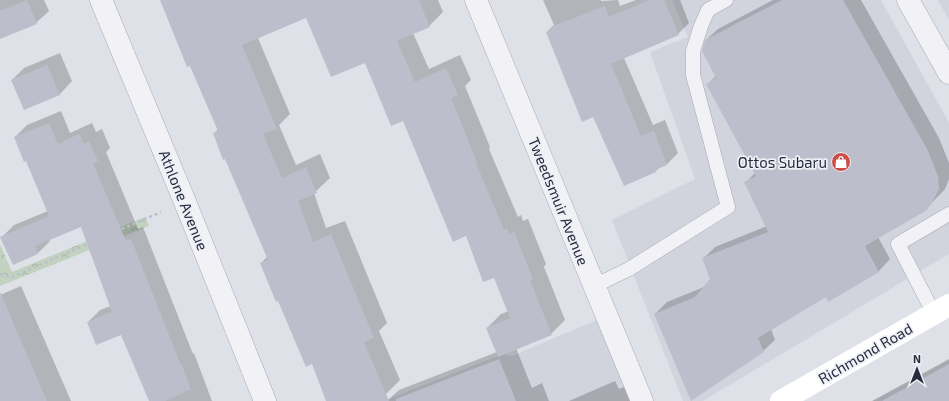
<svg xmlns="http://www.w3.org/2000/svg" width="949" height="401" font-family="'Exo 2',sans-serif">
<defs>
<pattern id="park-crowns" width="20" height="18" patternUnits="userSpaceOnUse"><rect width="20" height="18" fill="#c1d2c0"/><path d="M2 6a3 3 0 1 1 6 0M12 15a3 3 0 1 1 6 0" fill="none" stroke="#a6b4a6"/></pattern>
</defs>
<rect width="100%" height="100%" fill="#dfe1e8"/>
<g fill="#d1d3dd">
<path d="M672,0H881L949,123V254L703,401H683L612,220L695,179L650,52L688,37Z"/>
<path d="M938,0H949V20Z"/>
<path d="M606,316L642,401H383L503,354L512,356Z"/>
<path d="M949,360V401H873Z"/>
</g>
<path fill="url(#park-crowns)" d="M145,217L149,226L0,286V244L12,272Z"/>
<g fill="#0003">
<path d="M0,0H44L49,11L36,23L0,38Z"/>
<path d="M161,0H438L443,12L429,26L413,33L429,69L460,55L471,80L465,86L490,147L489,149L518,217L521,215L523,221L528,219L546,264L544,267L565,320L551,334L516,348L532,388L542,383L549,401H387L399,390L497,352L487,328L501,314L509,311L494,276L466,235L404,120L366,62L307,17L258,38L290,114L279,125L296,165L320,154L330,178L314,193L326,228L345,221L387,323L379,331L400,380L386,394L366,401H327L313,363L278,299L261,263L267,257L226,158L214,134L218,129Z"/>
<path d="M543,0H601V1L618,0L620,6L636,0H680L689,23L678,34L624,58L653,125L665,120L678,153L667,164L660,167L656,171L594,116L547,32L554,25Z"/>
<path d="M773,0H861L939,138L949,163V179L945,189L926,209L878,237L890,259L879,271L829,300L827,295L771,329L775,340L763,351L655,314L667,302L704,287L711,279L703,259L715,247L767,226L746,182L756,172L708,84L716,76L706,40L718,29Z"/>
<path d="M60,53L72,81L60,94L24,109L12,80L24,68Z"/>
<path d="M61,111L70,133L92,123L96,132L102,129L110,148L106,152L138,229L143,227L193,354L194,353L212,401H150L122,334L88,322L100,310L111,306L81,226L49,239L50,241L38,253L2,237L14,225L48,211L27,160L15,137L27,125Z"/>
<path d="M21,286L71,401H0V295Z"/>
<path d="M949,359V401H872Z"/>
<path d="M615,381L619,389L629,385L636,401H569Z"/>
</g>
<g fill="#bcbfcb">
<path d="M27,0L37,24L0,39V11Z"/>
<path d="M160,0H419L430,27L397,41L415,82L446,68L458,95L451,98L477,162L476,163L504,230L507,228L509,234L514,232L533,279L530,280L552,335L498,357L486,328L510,318L494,278L483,282L466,236L453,242L403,121L391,126L365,63L331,77L306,18L242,45L277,129L263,134L282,178L306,167L317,193L298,201L313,242L331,234L374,338L364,342L389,401H326L312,364L306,367L278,301L276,302L260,263L268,260L225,159L223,160L213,133L218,131L190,66L187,67Z"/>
<path d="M649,0H664L679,35L611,64L641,136L654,131L667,165L655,170L656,172L624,186L593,117L582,122L546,32L552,29L551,27L605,6L609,17Z"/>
<path d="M782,0H843L927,149L938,176L939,189L933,201L927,210L865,246L879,272L828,302L826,297L758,338L764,352L691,401L654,314L695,297L710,279L702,258L768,232L744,182L756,176L706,84L716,78L702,51L705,40Z"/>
<path d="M47,65L60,95L24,110L11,80Z"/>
<path d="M49,123L58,144L79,134L84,144L89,141L98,161L93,163L126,241L131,239L181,365H182L191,390L183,392L184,393L165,401H149L121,335L96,345L87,322L112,312L81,227L35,246L38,254L13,265L0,237L49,216L26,161L24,162L14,137Z"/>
<path d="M0,292L47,401H0Z"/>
<path d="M499,359L516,401H396V399Z"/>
<path d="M949,364V401H882Z"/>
</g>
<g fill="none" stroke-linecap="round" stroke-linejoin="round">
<g stroke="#a8abb5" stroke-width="15">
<g id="lane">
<path d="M594,286L629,269L728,207L693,75V51L701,26L708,10L726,0"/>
<path d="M934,314L898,244L949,214"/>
</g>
</g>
<g stroke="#a8abb5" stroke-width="23">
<g id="street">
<path d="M101,0L185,202L265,401"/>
<path d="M476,0L642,401"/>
<path d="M908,0L949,73"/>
</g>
</g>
<path stroke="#bdbfc6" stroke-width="2.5" stroke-dasharray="3 3" stroke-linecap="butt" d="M0,274L12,277L161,212"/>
<use href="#lane" stroke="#f2f2f6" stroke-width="14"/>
<use href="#street" stroke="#f2f2f6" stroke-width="22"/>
<path stroke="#fff" stroke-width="22" d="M781,401L949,305"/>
</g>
<defs>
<g id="shop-disc" transform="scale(1)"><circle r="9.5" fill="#cc4d45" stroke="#eef0f6"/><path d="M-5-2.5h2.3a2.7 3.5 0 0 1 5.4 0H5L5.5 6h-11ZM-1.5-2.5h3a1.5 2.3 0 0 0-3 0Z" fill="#fff"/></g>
</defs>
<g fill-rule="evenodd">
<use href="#shop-disc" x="841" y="162"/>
</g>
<g text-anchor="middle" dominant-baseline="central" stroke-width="3.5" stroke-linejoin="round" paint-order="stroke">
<g font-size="15" fill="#282c3f" stroke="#eef0f6" text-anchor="end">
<text x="827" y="162">Ottos Subaru</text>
</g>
<g font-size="15" fill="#282c3f" stroke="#eef0f6">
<text transform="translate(184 200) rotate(68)">Athlone Avenue</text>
<text transform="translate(559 201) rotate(68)">Tweedsmuir Avenue</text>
<text transform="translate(865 353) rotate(-30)">Richmond Road</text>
</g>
</g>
<g transform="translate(917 369)" stroke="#eef0f6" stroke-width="3" paint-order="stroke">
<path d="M0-3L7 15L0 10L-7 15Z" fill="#282c3f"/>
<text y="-6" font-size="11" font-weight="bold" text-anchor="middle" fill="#282c3f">N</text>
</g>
</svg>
